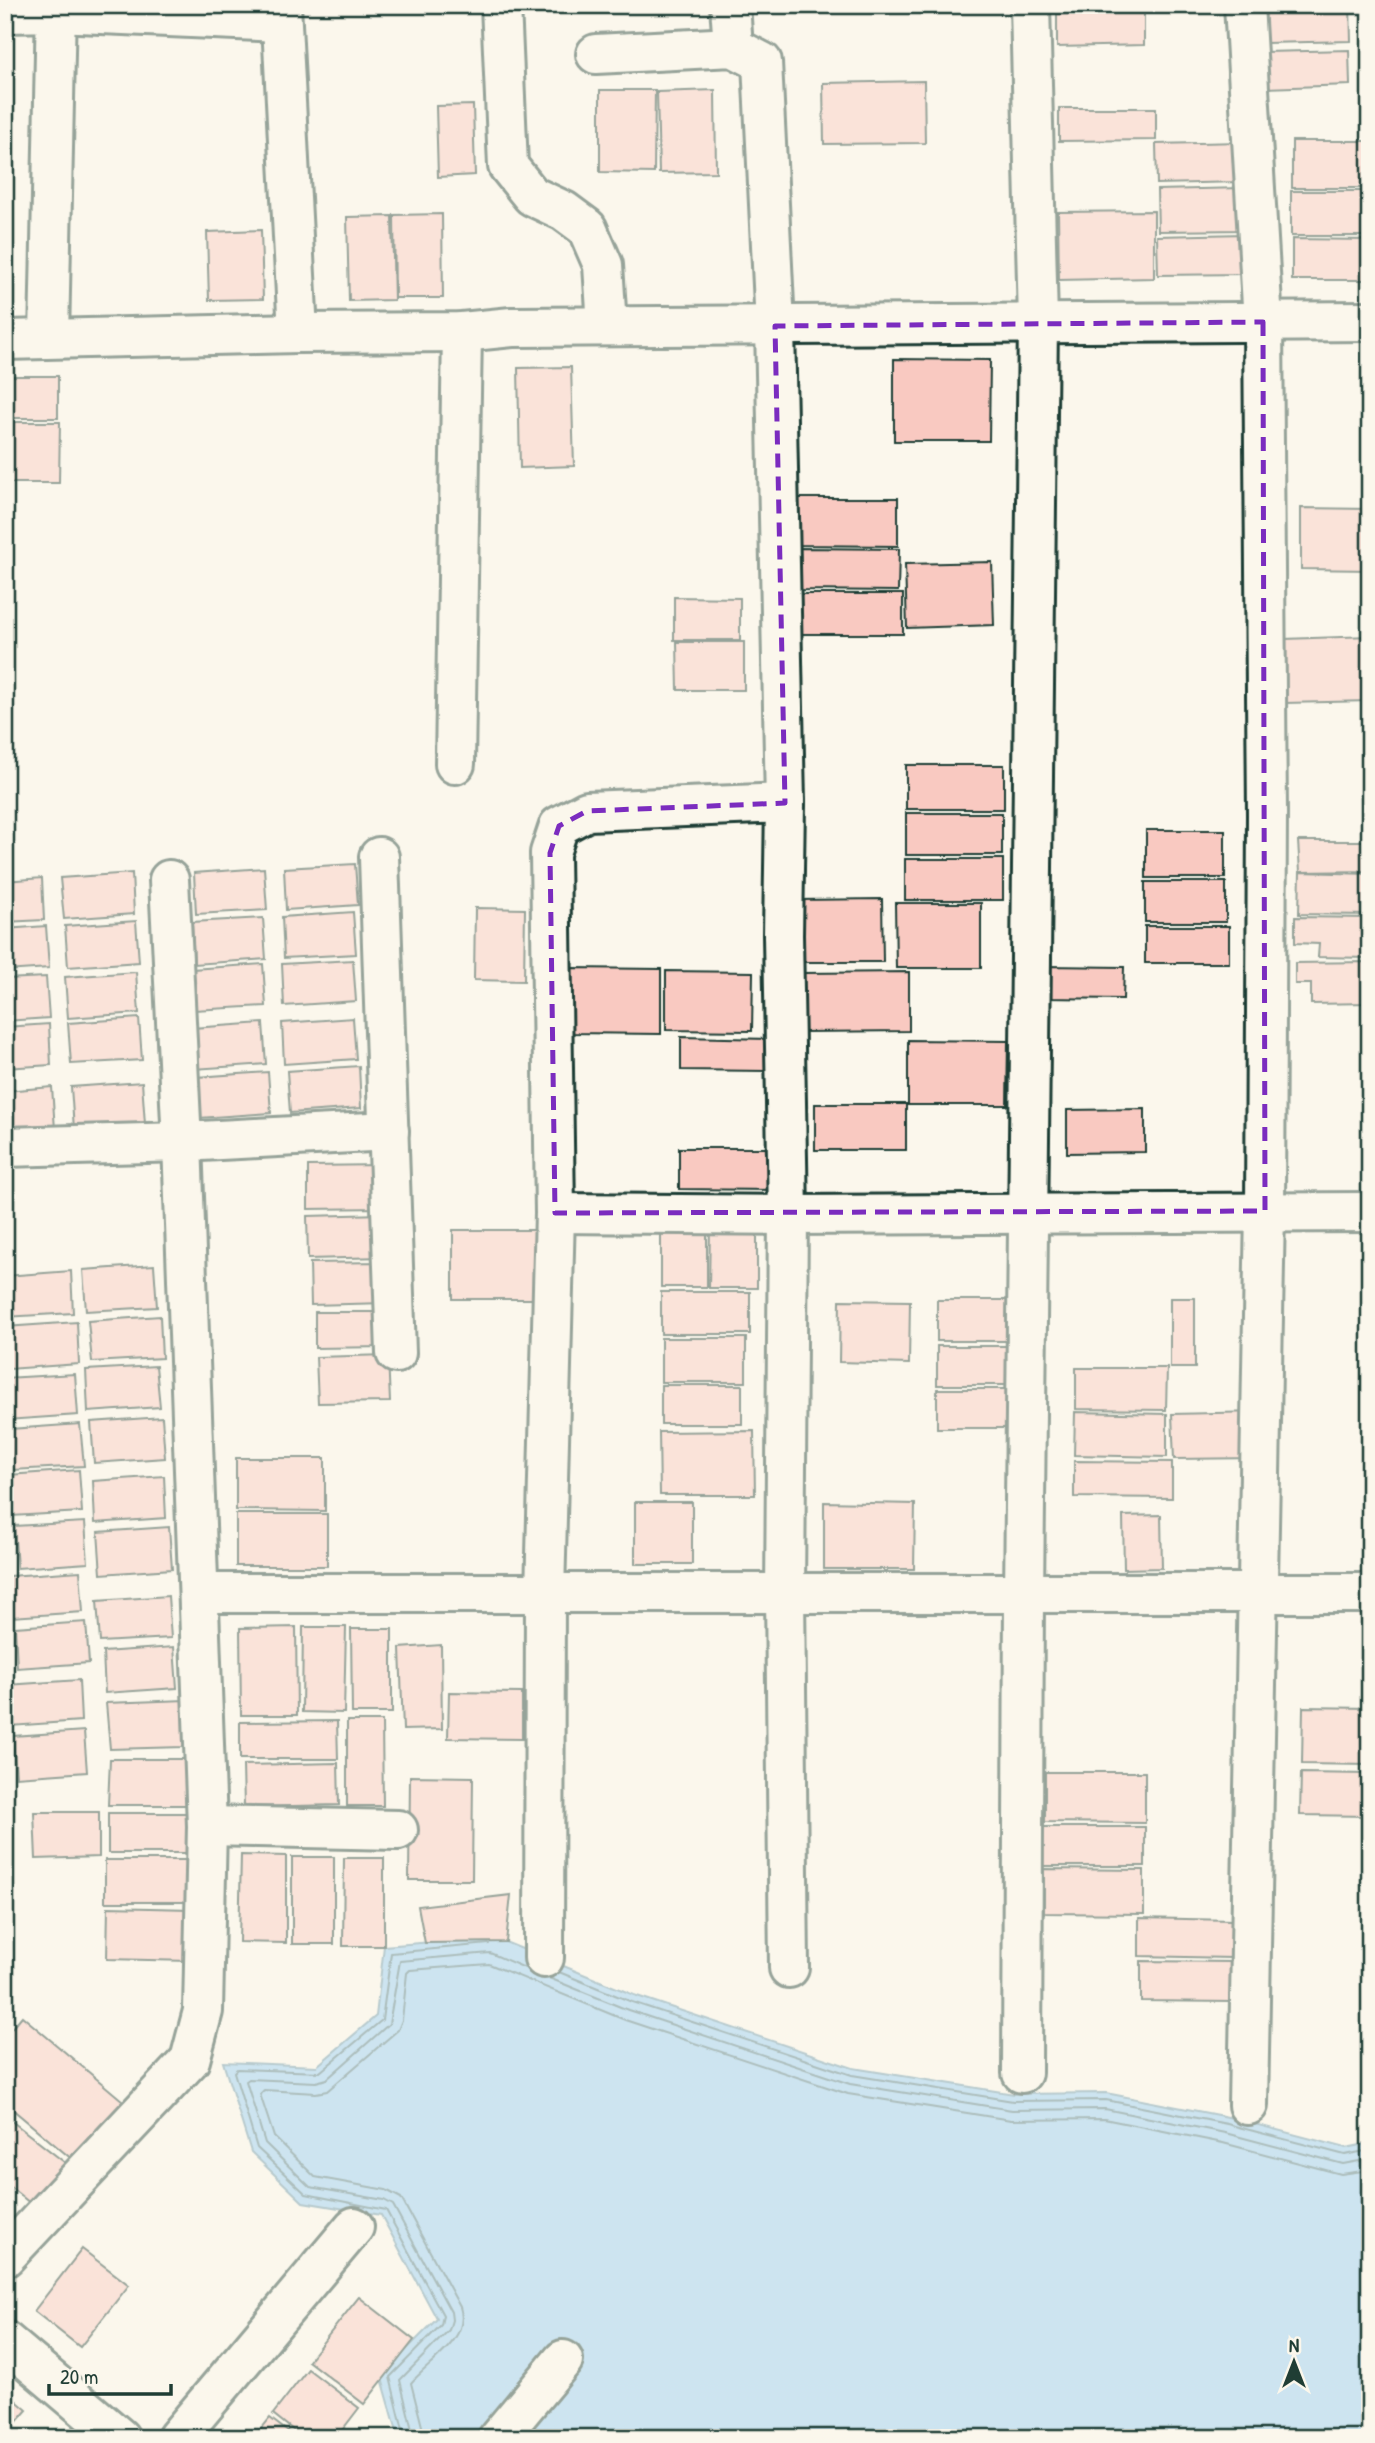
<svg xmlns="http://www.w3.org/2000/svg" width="1375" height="2443" font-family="'Patrick Hand',sans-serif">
<rect width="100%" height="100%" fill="#fbf7ec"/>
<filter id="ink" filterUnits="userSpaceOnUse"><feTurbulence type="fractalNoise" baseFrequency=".0143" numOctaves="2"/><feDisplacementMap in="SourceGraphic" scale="14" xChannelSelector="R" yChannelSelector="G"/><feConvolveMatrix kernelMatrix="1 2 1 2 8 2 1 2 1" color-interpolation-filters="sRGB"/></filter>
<g filter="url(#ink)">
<path fill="#95cdf4" stroke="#6693a7" stroke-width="2" d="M493,1937L634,1995L853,2068L1014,2094L1106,2093L1228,2117L1346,2148L1370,2143V2438H399L381,2375L437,2319L381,2215L303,2202L251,2152L223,2062L317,2066L376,2016L384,1946Z"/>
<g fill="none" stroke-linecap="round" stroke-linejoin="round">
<g stroke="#4e7781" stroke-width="2">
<path d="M559,1972L632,2002L852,2075L1013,2101L1106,2100L1227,2124L1345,2155L1370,2150"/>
<path d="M549,1978L628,2010L850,2084L1012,2110L1105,2109L1225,2133L1343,2164L1370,2159"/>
<path d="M405,2438L390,2377L441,2325L443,2315L386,2210L306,2194L257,2148L234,2072L237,2069L320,2072L382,2020L391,1953L489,1944"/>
<path d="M414,2438L400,2380L449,2330L452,2320L451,2312L393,2205L384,2200L310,2187L265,2143L246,2081L249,2079L316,2082L327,2079L389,2024L400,1961L490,1953L525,1968"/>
<path d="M425,2438L411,2383C429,2362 471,2339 460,2307L401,2198L386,2190L315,2177L274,2137L260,2094L264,2090L316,2093L327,2091L398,2030L402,2020L407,1973L410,1970L489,1964L625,2020L848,2094L1011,2120L1104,2119L1223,2143L1341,2174L1370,2170"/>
</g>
</g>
<g fill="#f9c9c1" stroke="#1f3d34" stroke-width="2">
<path d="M921,5H1003V9L921,10Z"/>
<path d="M1350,5L1351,41L1266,43L1265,7Z"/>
<path d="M1144,12V45L1057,47V14Z"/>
<path d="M1349,50L1350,85L1265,88V52Z"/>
<path d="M924,81L925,143L824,144L823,83Z"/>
<path d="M600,90H655L654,173L600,172Z"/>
<path d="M715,90L716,172L659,173L657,92Z"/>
<path d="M473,105L475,175L438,177L436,106Z"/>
<path d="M1059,108H1156V140L1059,141Z"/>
<rect x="1292" y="141" width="78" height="47"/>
<path d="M1241,142V182L1157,184L1156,144Z"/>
<path d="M1243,188L1244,230L1158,231L1157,190Z"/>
<rect x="1291" y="191" width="79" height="45"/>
<path d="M1154,211V278L1059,280L1058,212Z"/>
<path d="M442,214L443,298H395L394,215Z"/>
<path d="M392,216L394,300L349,301L347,217Z"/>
<path d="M261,230L263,299L209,300L207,232Z"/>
<path d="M1245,234V274L1158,275L1157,236Z"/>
<path d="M1292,239L1370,240V280H1292Z"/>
<path d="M894,359L990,360L989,441H894Z"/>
<path d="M571,367L574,466L520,468L518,368Z"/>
<rect x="5" y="376" width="53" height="42"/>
<path d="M5,422H60L59,483H5Z"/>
<path d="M798,498H898V546L798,545Z"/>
<path d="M1301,508L1370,509V570L1301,569Z"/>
<path d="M798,548L899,549L898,591L798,590Z"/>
<path d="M992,562L994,625L907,628L905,564Z"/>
<path d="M795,594H903V634H796Z"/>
<path d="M674,597L740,598V640H674Z"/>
<path d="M1370,636V701L1285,703L1284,639Z"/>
<path d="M677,642H744V690H678Z"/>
<rect x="906" y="765" width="98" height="44"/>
<rect x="906" y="813" width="96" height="42"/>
<rect x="1146" y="830" width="79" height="48"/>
<path d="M1298,841H1370V871L1300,872Z"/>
<rect x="905" y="859" width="98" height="41"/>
<path d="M355,864L358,905L286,910L284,868Z"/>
<path d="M264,868L267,910L196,914L194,873Z"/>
<path d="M1300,872L1370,874V915L1299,914Z"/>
<path d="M132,873L134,914L64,919L60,878Z"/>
<path d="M42,878L44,920L5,922V881Z"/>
<rect x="1145" y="882" width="81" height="40"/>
<path d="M882,899L883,962H798L797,900Z"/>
<path d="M895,903H981V968H896Z"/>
<path d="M475,908L525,909L524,981L474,980Z"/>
<path d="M353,912L356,954L284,958L282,917Z"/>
<path d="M1295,917L1370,918V958L1318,957L1319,944L1295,943Z"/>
<path d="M263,918L266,959L194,964L192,922Z"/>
<path d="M136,921L139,962L68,967L65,926Z"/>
<path d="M46,926L49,968L5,971V929Z"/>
<rect x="1145" y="926" width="84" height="37"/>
<path d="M353,960L356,1001L284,1006L282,964Z"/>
<path d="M1370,962V1003L1311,1004V984H1295V963Z"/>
<path d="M263,964L266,1006L194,1010L192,969Z"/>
<path d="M1044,966L1124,967L1123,999L1044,998Z"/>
<path d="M569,968L661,969V1034L569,1033Z"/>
<path d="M666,971L753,972L752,1031L666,1030Z"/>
<path d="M136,972L139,1013L68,1018L65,977Z"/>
<path d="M909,972V1031L803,1032V973Z"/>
<path d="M46,977L49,1018L5,1021V979Z"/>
<path d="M139,1018L142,1060L71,1064L68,1023Z"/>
<path d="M353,1018L356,1059L284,1064L282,1023Z"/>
<path d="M263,1023L266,1064L194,1069L192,1028Z"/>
<path d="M49,1024L51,1065L5,1068V1027Z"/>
<path d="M681,1037L769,1039L768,1071L681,1070Z"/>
<path d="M908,1040L1008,1041L1007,1105H908Z"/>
<path d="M359,1066L361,1108L290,1113L287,1071Z"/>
<path d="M268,1072L271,1113L199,1118L197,1077Z"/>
<path d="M142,1082L145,1124L74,1129L71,1087Z"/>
<path d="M52,1087L55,1129L5,1132V1091Z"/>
<rect x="815" y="1104" width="91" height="46"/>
<path d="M1145,1109V1152L1067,1153V1110Z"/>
<path d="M679,1148H779V1190L679,1189Z"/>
<path d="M383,1165V1208L308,1209V1166Z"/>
<path d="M383,1214V1257L308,1259L307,1216Z"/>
<path d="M710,1224L757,1225V1288H709Z"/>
<rect x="661" y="1225" width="46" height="62"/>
<rect x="453" y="1230" width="83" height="69"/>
<path d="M384,1262L386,1303L311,1305L310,1263Z"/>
<path d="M154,1265L157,1307L86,1311L83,1270Z"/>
<path d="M71,1271L73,1313L5,1317V1276Z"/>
<rect x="661" y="1292" width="89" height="42"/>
<rect x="1170" y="1298" width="25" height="70"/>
<path d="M840,1300L910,1301L909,1364L839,1362Z"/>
<rect x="937" y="1300" width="89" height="41"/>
<path d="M315,1312H386V1347L315,1348Z"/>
<path d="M160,1316L162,1358L92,1362L88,1321Z"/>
<path d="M77,1322L79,1364L8,1369L5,1327Z"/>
<rect x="661" y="1338" width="85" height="44"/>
<rect x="937" y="1346" width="81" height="39"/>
<path d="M388,1355L390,1402L318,1403L316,1357Z"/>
<path d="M156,1366L160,1407L88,1412L86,1370Z"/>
<path d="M1076,1368H1167L1166,1410L1076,1409Z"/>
<path d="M75,1374L78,1415L6,1420L5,1378Z"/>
<rect x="661" y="1385" width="81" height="39"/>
<rect x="937" y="1389" width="82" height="39"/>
<path d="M1075,1412L1167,1414V1457L1074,1455Z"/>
<path d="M1259,1412V1458L1174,1459L1172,1414Z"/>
<path d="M162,1417L165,1458L94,1463L91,1422Z"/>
<path d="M80,1424L84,1466L12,1470L10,1429Z"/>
<path d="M754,1431L755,1495H660L659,1432Z"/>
<path d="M236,1458H325V1511L236,1510Z"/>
<path d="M1074,1461L1172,1462V1498L1074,1497Z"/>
<path d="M79,1470L82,1512L11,1516L8,1475Z"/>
<path d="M164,1476L166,1518L95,1523L93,1481Z"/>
<rect x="635" y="1502" width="57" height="62"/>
<path d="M824,1502L915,1504L914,1569H824Z"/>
<rect x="236" y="1514" width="91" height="52"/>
<path d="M1161,1515L1162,1568L1124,1569L1123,1516Z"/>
<path d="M85,1522L88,1563L17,1568L14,1526Z"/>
<path d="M169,1527L172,1569L101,1574L98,1532Z"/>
<path d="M80,1571L83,1612L12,1617L9,1576Z"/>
<path d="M168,1596L171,1638L100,1642L97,1601Z"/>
<path d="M86,1622L89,1663L17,1668L15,1627Z"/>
<path d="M296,1627L297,1715H241L240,1628Z"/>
<path d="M303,1627H346L344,1713L302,1712Z"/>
<path d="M351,1629H392V1713H352Z"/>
<path d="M441,1645L442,1729L403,1730L400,1648Z"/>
<path d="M174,1647L177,1688L105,1693L103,1652Z"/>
<path d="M79,1680L81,1721L10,1726L7,1685Z"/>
<path d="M449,1692L522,1693V1739L448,1738Z"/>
<path d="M186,1700L184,1747L110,1749L106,1703Z"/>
<path d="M1303,1707L1370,1708V1765L1302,1764Z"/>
<path d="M337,1721L338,1759H240V1722Z"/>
<path d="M347,1721H382L383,1806H347Z"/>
<path d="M84,1731L87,1772L16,1777L13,1736Z"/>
<path d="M110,1759H187L188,1805H108Z"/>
<path d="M338,1763L339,1805L244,1807L243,1765Z"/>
<path d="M1045,1772H1145V1823L1045,1822Z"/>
<path d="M1301,1773L1370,1774V1816L1300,1815Z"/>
<path d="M410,1776L473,1777L472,1880H409Z"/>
<path d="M34,1812H99V1857L36,1859Z"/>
<path d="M108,1813H191L190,1853H108Z"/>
<rect x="1043" y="1827" width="102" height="39"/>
<path d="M241,1855L286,1856V1943L239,1942Z"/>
<rect x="292" y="1857" width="42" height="87"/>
<path d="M344,1858H384V1946H343Z"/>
<rect x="105" y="1860" width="87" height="42"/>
<path d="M1044,1869L1144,1870V1914L1044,1913Z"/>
<path d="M511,1895L506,1942L425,1943L418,1906Z"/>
<path d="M108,1907L191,1909L190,1961L107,1959Z"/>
<path d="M1139,1918L1232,1920V1958L1139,1956Z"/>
<path d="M1141,1961L1233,1962V2002L1141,2001Z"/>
<path d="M22,2016L129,2106L79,2165L5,2103V2036Z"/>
<path d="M5,2116L68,2165L35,2207L5,2183Z"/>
<path d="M82,2249L129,2285L80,2347L34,2311Z"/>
<path d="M359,2297L414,2340L364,2404L308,2361Z"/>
<path d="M308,2369L359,2408L336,2438H303L273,2414Z"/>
<path d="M5,2391L27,2410L5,2435Z"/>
<path d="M270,2418L296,2438H254Z"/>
</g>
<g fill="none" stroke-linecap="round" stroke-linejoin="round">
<g stroke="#1f3d34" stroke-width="44">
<g id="minor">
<path d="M281,5L298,333"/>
<path d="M501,5L508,166L532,196L564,211L587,228L603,265L607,326"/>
<path d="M730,5L733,47"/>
<path d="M1244,5L1263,322L1267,814L1265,1211L1248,2105"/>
<path d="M5,13L56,12L281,22"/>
<path d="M596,54L733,47L762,62L775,326L785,803L783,935L788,1215L785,1593L789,1968"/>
<path d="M49,338L56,5"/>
<path d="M5,340L298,333L462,332L512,327L1370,321"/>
<path d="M455,764L462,332"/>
<path d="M379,857L396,1353"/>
<path d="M5,1147L182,1142L389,1131"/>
<path d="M555,1213L788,1215L1370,1212"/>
<path d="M199,1593H1370"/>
<path d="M207,1826L398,1830"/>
<path d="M544,1958L545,1593L555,1213L550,853L559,826L587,811L785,803"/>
<path d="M1022,2073L1024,1593L1038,322L1030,5"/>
<path d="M5,2257L190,2060L203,2011L207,1826L182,1142L169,880"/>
<path d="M5,2341L120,2438"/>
<path d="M177,2438L354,2227"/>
<path d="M498,2438L563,2360"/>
</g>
</g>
<use href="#minor" stroke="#fbf7ec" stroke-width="38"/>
</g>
</g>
<path d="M0 0H1375V2443H0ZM1263,322L1265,1211L555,1213L550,853L559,826L587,811L785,803L775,326Z" fill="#fbf7ec" fill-opacity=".55" fill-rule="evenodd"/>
<path fill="none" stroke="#7b2cbf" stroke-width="5" stroke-dasharray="14 9" stroke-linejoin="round" d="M1263,322L1265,1211L555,1213L550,853L559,826L587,811L785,803L775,326Z"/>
<rect width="1375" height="2443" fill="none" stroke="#fbf7ec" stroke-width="28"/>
<rect x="14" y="14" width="1347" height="2415" fill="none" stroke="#1f3d34" stroke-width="2.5" filter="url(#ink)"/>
<g transform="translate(1294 2362)" stroke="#fbf7ec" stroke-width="5" paint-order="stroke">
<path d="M0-5L12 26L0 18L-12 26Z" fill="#1f3d34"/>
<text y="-10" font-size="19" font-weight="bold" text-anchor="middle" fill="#1f3d34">N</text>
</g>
<path d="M49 2384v10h122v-10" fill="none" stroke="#1f3d34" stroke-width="3.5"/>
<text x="60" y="2384" font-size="21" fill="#1f3d34" stroke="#fbf7ec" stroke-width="5" paint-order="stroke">20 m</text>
</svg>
